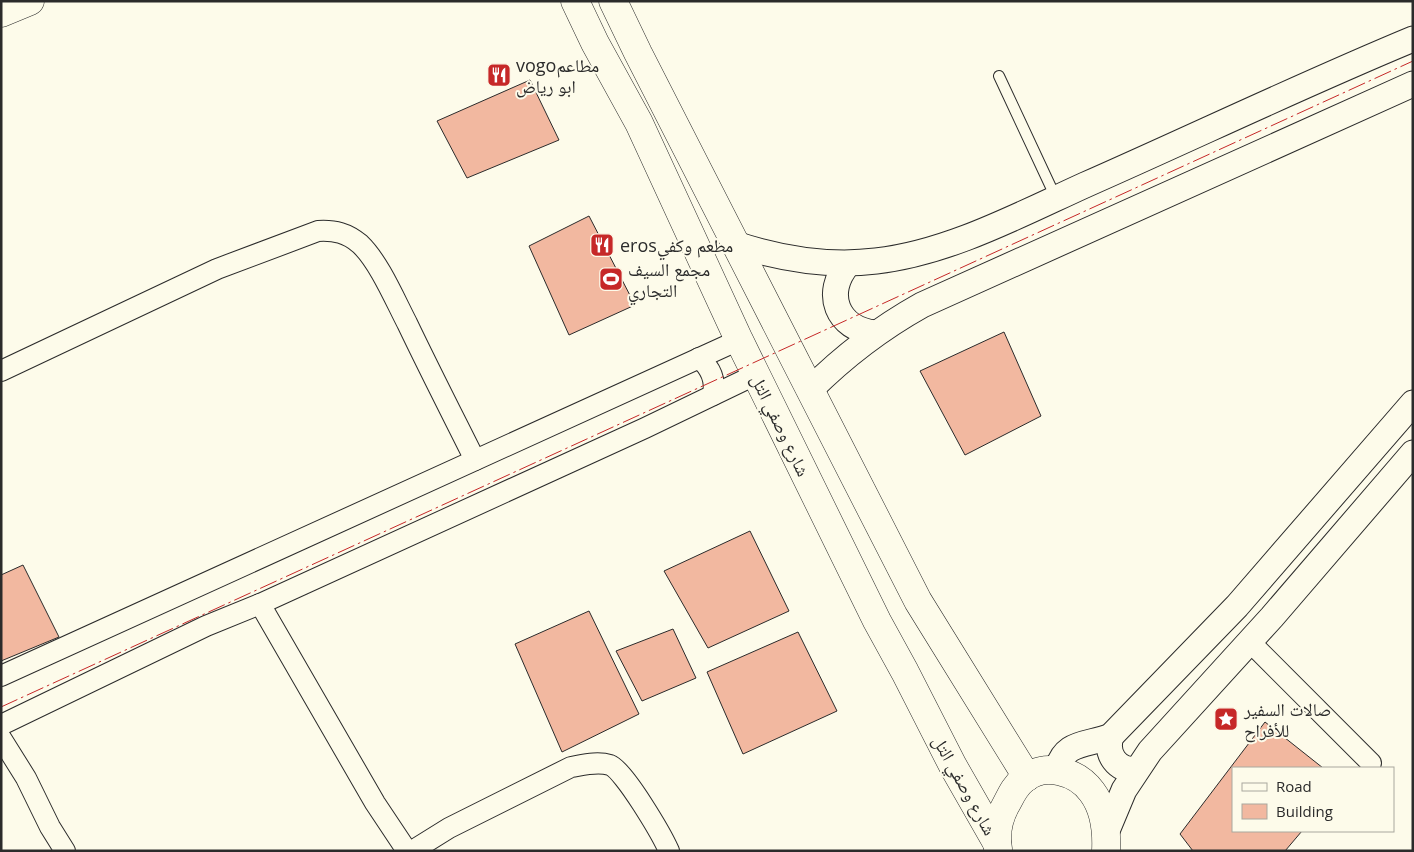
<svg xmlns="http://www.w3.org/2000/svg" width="1414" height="852" font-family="'Open Sans','Noto Naskh Arabic',sans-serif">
<rect width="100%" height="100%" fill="#fdfbea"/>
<g fill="#f2b8a0" stroke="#2b2b2b">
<path d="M530,80L559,140L467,178L437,121Z"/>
<path d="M589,216L635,305L569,335L529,246Z"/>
<path d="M1004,332L1041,416L965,455L920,371Z"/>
<path d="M750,531L789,611L708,648L664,571Z"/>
<path d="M23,565L59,637L1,661V575Z"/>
<path d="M589,611L639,714L562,752L515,644Z"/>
<path d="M673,629L696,678L642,701L616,651Z"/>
<path d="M798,632L837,711L743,754L707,672Z"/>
<path d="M1265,722L1323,768H1233V831H1302L1285,851H1193L1180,834Z"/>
</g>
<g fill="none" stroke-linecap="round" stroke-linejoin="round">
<g stroke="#2b2b2b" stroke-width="12">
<path id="service" d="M999,76L1056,198"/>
</g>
<g stroke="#2b2b2b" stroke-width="22">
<g id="minor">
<path d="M699,358C711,368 716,380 713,395"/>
<path d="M1,371L217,269L318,231C335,230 347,233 360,244C379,262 395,300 407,323C429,369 452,414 475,460"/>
<path d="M260,604L375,803L407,851"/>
<path d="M1250,642L1371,763"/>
<path d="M1,676L739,340"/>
<path d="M1,725L206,626L260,604L645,428L757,374"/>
<path d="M1,738L26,778L50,827L65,851"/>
<path d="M412,851L449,828L571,767C583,765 597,761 610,765C624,770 662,835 669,851"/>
</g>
</g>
<g stroke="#2b2b2b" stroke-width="27">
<g id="tertiary">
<path d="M735,244C781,259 827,267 876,261C948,253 1019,215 1085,185C1194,137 1302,85 1413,39"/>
<path d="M848,264C823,293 837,329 875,333"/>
<path d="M810,390C845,355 879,329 922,305L1413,84"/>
<path d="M1111,736C1105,755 1117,770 1136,770"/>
<path d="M1057,771C1064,740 1087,746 1111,736L1237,606L1413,403"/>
<path d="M1106,833L1124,790L1150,751L1272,617L1413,453"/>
</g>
</g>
<g stroke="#2b2b2b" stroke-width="29">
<g id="primary">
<path d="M575,1L595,43L639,123L739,340L877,621L905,672L953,766L997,843"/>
<path d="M613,1L638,53L918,601L1027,777"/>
<path d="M1,13L30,1"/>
<path d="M998,849C995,832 999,816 1008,801C1012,793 1016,785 1024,779C1044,762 1077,771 1092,792C1104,808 1107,831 1106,851"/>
</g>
</g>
<use href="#service" stroke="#fdfbea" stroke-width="10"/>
<use href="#minor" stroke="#fdfbea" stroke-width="20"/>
<use href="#tertiary" stroke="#fdfbea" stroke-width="25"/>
<use href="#primary" stroke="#fdfbea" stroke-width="28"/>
<path stroke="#c62828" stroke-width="1" stroke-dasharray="18 4 2.5 4" stroke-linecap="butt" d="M1,707L1413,61"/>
</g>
<defs>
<g id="restaurant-square" transform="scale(1.25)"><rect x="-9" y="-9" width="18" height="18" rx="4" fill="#c62828" stroke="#fdfbea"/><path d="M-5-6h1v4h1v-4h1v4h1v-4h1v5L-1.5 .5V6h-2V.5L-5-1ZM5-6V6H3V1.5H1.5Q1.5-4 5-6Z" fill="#fff"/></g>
<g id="stadium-square" transform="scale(1.25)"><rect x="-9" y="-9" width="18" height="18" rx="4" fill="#c62828" stroke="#fdfbea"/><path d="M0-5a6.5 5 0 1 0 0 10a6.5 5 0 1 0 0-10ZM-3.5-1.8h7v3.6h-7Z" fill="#fff"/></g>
<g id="sight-square" transform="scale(1.25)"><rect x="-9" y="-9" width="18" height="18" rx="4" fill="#c62828" stroke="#fdfbea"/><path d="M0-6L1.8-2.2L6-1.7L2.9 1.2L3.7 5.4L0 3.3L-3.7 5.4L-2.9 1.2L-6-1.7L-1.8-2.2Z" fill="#fff"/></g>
</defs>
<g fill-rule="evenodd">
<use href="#restaurant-square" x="499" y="75"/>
<use href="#restaurant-square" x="602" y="245"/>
<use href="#stadium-square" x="611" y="279"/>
<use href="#sight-square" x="1226" y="719"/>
</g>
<g text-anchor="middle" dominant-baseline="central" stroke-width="4" stroke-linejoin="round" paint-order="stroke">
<g font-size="18" fill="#2b2b2b" stroke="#fdfbea" text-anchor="start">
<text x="516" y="65">vogoمطاعم<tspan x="516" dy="21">ابو رياض</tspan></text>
<text x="620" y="245">erosمطعم وكفي</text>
<text x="628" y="269">مجمع السيف<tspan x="628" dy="21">التجاري</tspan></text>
<text x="1244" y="709">صالات السفير<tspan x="1244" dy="21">للأفراح</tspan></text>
</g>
<g font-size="18" fill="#2b2b2b" stroke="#fdfbea">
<text transform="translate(781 425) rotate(64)">شارع وصفي التل</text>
<text transform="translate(965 785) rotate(61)">شارع وصفي التل</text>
</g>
</g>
<rect width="1414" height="852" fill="none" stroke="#2b2b2b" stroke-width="5"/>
<rect x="1232" y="767" width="162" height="65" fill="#fdfbea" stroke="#a9a89e"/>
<rect x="1242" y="783" width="25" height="8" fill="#fdfbea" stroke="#a9a89e"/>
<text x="1276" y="792" font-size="15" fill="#2b2b2b">Road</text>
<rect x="1242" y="804" width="25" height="15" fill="#f2b8a0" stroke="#a9a89e"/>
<text x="1276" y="817" font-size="15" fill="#2b2b2b">Building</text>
</svg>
